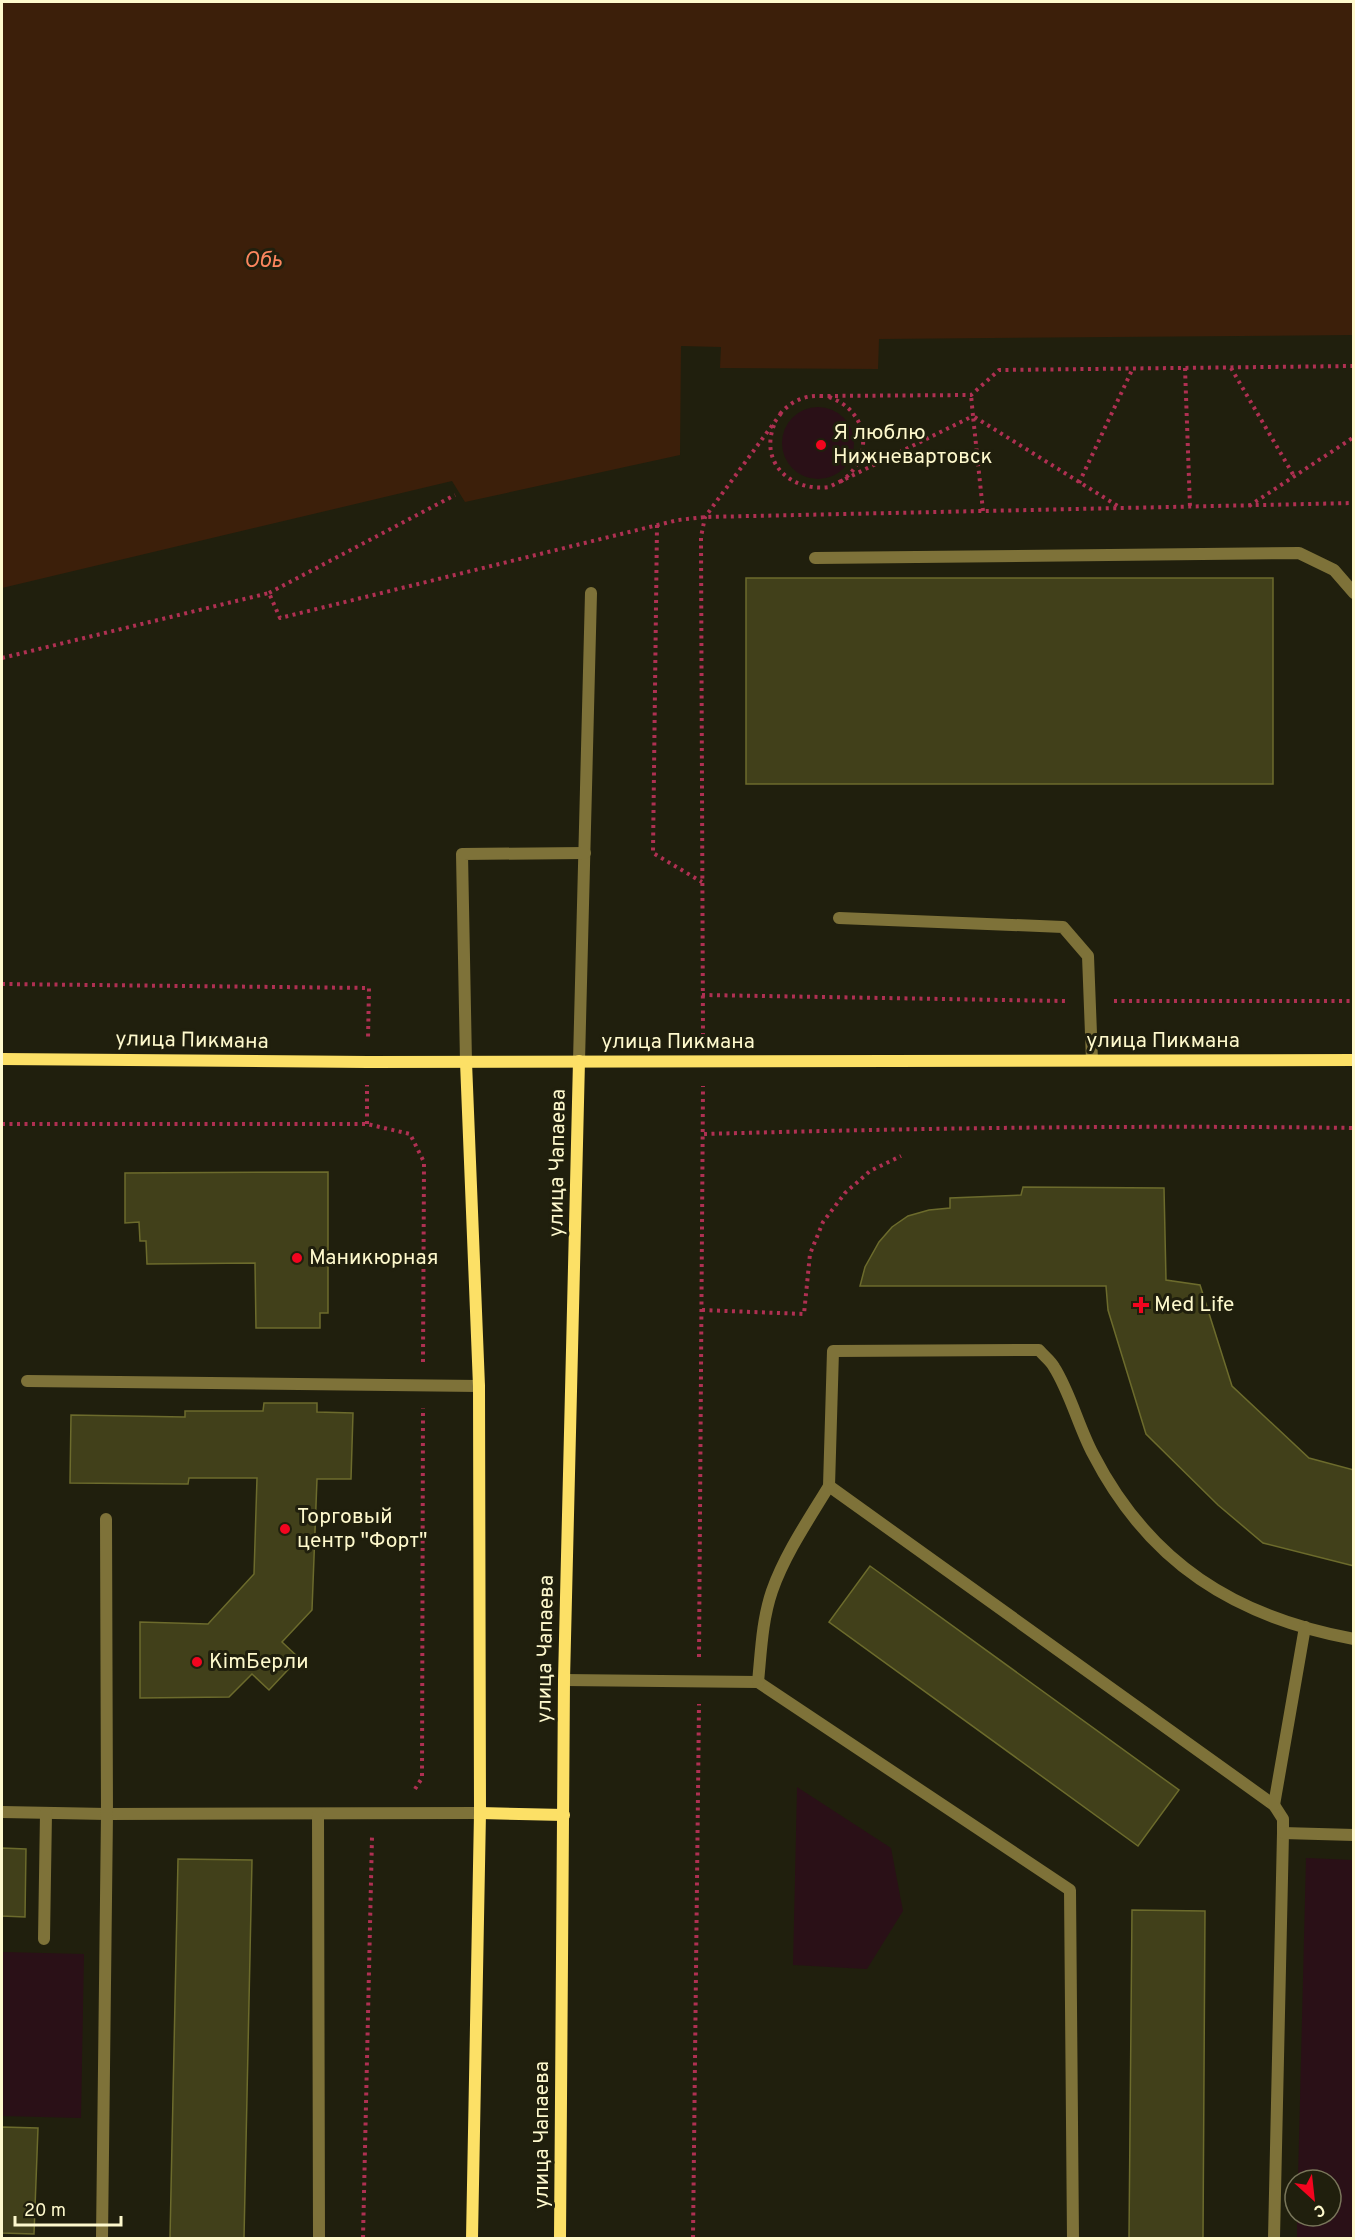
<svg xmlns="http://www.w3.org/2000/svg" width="1355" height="2240" font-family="Overpass,sans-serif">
<rect width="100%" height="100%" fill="#201f0d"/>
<g fill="#2a1017">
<circle cx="818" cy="443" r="36"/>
<path d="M797,1787L891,1848L903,1911L867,1969L793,1965Z"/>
<path d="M1306,1858L1353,1860V2238H1297V2216H1331V2180H1298Z"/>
<path d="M2,1952L84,1954L81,2118L2,2116Z"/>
</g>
<path fill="#3c1f0a" d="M2,2H1353V335L879,339L878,369L720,368L721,347L681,346L680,455L465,502L452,481L2,588Z"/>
<g fill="#41401a" stroke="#6c6b2c" stroke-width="1.5">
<rect x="746" y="578" width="527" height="206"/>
<path d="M328,1172V1313H320V1328H256L255,1263L147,1264L146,1241H140L139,1222L125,1223V1173Z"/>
<path d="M1023,1187L1164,1188L1166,1280L1200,1285L1232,1386L1309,1458L1354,1470V1566L1263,1543L1218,1505L1146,1434L1108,1310L1106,1286H860L865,1267L879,1242L892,1227L908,1216L929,1210L950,1208V1198L1021,1195Z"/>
<path d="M264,1403H317V1412L353,1413L351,1479H317L312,1610L282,1642L299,1658L269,1690L252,1674L229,1697L140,1698V1622L208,1624L254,1574L257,1478H189L188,1484L70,1483L71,1415L185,1417V1411H263Z"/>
<path d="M870,1566L1179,1790L1138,1846L829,1622Z"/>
<path d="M2,1848L26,1849L25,1917L2,1916Z"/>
<path d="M178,1859L252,1860L244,2238H170Z"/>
<path d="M1132,1910L1205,1911L1203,2238H1129Z"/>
<path d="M2,2127L38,2128L34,2234L2,2233Z"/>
</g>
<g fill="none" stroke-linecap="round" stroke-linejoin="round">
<g stroke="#af3052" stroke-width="4" stroke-dasharray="3 4.5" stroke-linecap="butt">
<path d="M1185,368L1190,507"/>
<path d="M1231,368L1294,476"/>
<path d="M820,396L971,395L999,370L1354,366"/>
<path d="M829,397C871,412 875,461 837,484"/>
<path d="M780,414C791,401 805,395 821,396"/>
<path d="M774,425C759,464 792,492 829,487L973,416L971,395"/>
<path d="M1079,483L1133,368"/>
<path d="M1249,506L1354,437"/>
<path d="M983,511L973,416L1121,508"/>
<path d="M657,525L653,853L702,882"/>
<path d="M269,593L455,495"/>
<path d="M2,658L269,593L280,618L678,520L705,517L1354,503"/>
<path d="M2,984L369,988L368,1039"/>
<path d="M702,995L1065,1001"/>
<path d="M1114,1001H1354"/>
<path d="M703,1036L701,537L705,517L782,412"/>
<path d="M2,1124H367L410,1134L424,1162L423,1362"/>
<path d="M367,1124V1085"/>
<path d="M704,1134C920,1128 1137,1125 1354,1128"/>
<path d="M702,1310L804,1314L810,1254L823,1222L845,1193L870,1171L901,1156"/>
<path d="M699,1657L703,1086"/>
<path d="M415,1789L422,1778L423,1408"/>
<path d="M363,2238L372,1837"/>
<path d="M693,2238L699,1704"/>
</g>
<g stroke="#7e7239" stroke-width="12">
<path d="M815,558L1299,553L1334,570L1354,593"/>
<path d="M839,918L1063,927L1088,956L1092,1060"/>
<path d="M579,1061L591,593"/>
<path d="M466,1062L462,854L585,853"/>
<path d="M27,1381L479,1386"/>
<path d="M829,1486L833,1351L1039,1350C1044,1356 1051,1361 1054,1367C1070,1392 1079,1428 1093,1454C1149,1563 1235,1617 1354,1639"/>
<path d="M564,1680L758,1682L1070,1890L1073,2238"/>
<path d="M758,1682C761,1652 762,1620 772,1591C785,1554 809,1519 829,1486L1274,1805L1283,1819V1833L1274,2238"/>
<path d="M1274,1805L1305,1627"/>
<path d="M2,1812L107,1814L480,1813"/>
<path d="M318,1814L319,2238"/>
<path d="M1283,1833L1354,1835"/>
<path d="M44,1939L46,1813"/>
<path d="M102,2238L107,1814L106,1519"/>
</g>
<g stroke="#fce066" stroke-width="12">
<path d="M2,1059L368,1062L1354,1060"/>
<path d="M466,1062L479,1386L480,1813L472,2238"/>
<path d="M480,1813L564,1815"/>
<path d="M560,2238L564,1680L579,1061"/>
</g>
</g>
<g fill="#f2051f" stroke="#201f0d" stroke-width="2">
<circle cx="821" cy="445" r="6"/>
<circle cx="297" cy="1258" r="6"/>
<path d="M1138 1296h6v6h6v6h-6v6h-6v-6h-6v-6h6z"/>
<circle cx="285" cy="1529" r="6"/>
<circle cx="197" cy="1662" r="6"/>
</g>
<g text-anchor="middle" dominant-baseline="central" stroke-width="6" stroke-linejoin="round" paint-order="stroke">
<g font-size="21" fill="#fef9cd" stroke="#201f0d" text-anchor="start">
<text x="833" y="433">Я люблю<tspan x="833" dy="24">Нижневартовск</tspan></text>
<text x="309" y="1258">Маникюрная</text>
<text x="1154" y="1305">Med Life</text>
<text x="297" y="1517">Торговый<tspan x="297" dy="24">центр "Форт"</tspan></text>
<text x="209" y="1662">KimБерли</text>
</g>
<g font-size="21" fill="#fef9cd" stroke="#201f0d">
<text transform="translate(192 1041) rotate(1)">улица Пикмана</text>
<text x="1163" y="1041">улица Пикмана</text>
<text x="678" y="1042">улица Пикмана</text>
<text transform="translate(558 1163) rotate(-89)">улица Чапаева</text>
<text transform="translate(546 1649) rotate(-89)">улица Чапаева</text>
<text transform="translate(542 2135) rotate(-90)">улица Чапаева</text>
</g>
<g font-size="22" font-style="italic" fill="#fc865e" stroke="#201f0d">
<text x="263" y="261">Обь</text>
</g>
</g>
<rect width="1355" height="2240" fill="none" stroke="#fef9cd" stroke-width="6"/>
<g transform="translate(1313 2198) rotate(153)"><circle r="28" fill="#201f0d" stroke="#79765a" stroke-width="1.5"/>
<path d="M0-4.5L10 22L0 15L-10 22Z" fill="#f2051f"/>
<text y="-9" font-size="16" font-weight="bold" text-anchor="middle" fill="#fef9cd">С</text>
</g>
<path d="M15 2216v9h106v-9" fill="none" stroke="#fef9cd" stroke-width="3"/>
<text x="24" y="2216" font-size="18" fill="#fef9cd" stroke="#201f0d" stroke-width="4.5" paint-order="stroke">20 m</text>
</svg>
